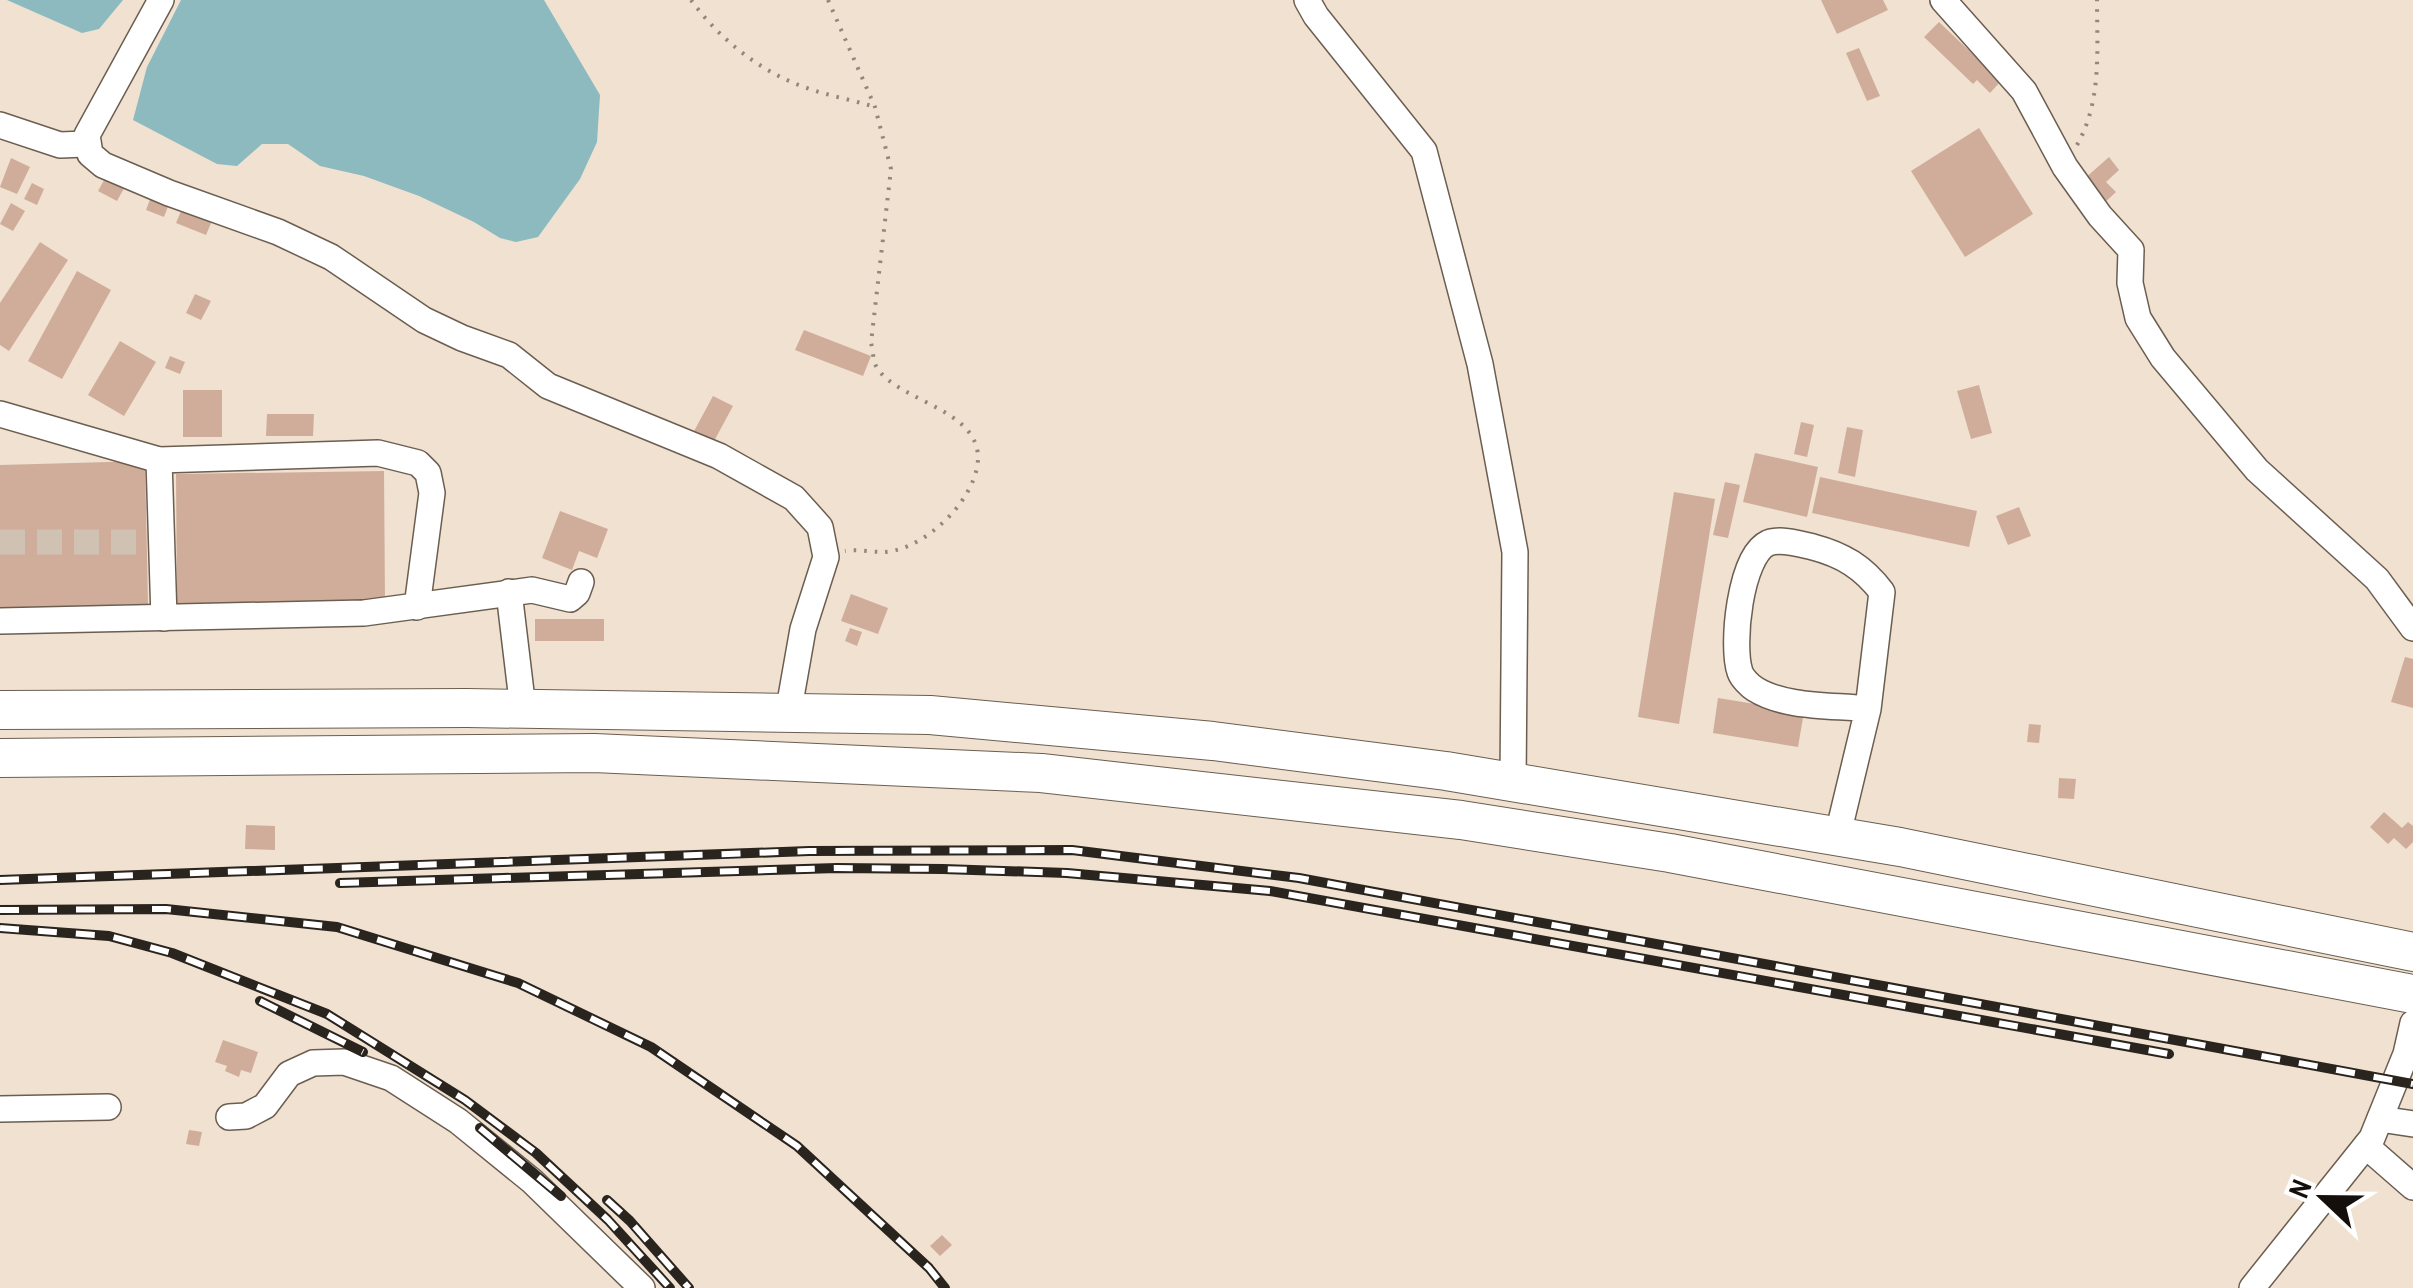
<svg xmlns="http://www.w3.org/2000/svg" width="2413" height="1288" font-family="'Archivo Narrow',sans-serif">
<rect width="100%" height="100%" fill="#f0e1d1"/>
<g fill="#8cbabf">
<path d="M7,0H123L99,29L82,33Z"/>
<path d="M181,0H544L600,95L597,142L580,179L538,237L516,242L500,238L474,222L419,196L364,176L320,166L288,144H262L237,166L217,164L133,120L147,67Z"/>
</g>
<g fill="#d0ad9a">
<path d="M1821,0H1883L1888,10L1837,34Z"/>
<path d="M1939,22L2001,81L1990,93L1977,80L1973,84L1924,37Z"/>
<path d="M1859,48L1880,96L1867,101L1846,53Z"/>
<path d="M1979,128L2033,214L1965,257L1911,171Z"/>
<path d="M2109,157L2119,170L2106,182L2116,192L2099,208L2083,180Z"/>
<path d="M11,158L30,167L17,194L0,187Z"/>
<path d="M108,173L127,183L117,201L98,191Z"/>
<path d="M32,183L44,189L37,205L24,199Z"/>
<path d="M152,194L170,201L164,217L146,210Z"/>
<path d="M11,203L25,211L13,231L0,224Z"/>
<path d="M184,204L214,216L206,235L176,223Z"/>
<path d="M40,242L68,260L9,351L0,345V303Z"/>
<path d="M77,271L111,290L62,379L28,361Z"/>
<path d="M195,294L211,301L201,320L186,313Z"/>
<path d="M804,330L871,356L863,376L795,350Z"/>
<path d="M120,341L156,362L124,416L88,395Z"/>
<path d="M170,356L185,362L180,374L165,368Z"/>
<path d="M1979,385L1992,433L1971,439L1957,391Z"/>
<rect x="183" y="390" width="39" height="47"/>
<path d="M713,396L733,406L713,443L693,433Z"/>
<path d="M267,414H314L313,436H266Z"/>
<path d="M1801,422L1814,425L1807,457L1794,454Z"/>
<path d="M1847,427L1863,430L1855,477L1838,473Z"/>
<path d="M1755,453L1818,467L1807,517L1743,502Z"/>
<path d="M145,461L148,604L0,608V465Z"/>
<path d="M384,471L385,602L177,605L176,474Z"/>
<path d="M1820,477L1977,511L1969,547L1812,513Z"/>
<path d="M1725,482L1740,485L1728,538L1713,535Z"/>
<path d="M1674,492L1715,499L1679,724L1638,717Z"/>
<path d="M2019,507L2031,536L2008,545L1996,516Z"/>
<path d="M560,511L608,529L597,558L579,551L572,570L542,558Z"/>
<path d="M851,594L888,608L878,634L841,621Z"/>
<rect x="535" y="619" width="69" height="22"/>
<path d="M850,628L862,632L857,646L845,641Z"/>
<path d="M2405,657L2413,659V708L2391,702Z"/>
<path d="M1718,698L1804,712L1798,747L1713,733Z"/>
<path d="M2029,724L2041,725L2039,743L2027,742Z"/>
<path d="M2059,778L2076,779L2074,799L2058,798Z"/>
<path d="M2384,812L2402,828L2408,822L2413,826V842L2406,849L2394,838L2388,844L2370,827Z"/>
<path d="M246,825L275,826V850L245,849Z"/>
<path d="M223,1040L258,1052L251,1073L241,1070L239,1077L225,1071L227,1066L215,1062Z"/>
<path d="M189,1130L202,1132L199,1146L186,1144Z"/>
<path d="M942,1235L952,1245L940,1256L930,1246Z"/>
</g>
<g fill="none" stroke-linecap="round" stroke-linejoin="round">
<path stroke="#cfc2b3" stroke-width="25" stroke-dasharray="25 12" stroke-linecap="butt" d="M0,542H147"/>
<g stroke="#6b5e50" stroke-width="28">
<g id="minor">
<path d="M161,0L87,135L90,154L103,165L169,193L278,232L331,257L424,320L462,338L509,355L548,386L719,456L794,498L820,527L826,557L803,629L788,714"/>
<path d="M1307,0L1316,16L1424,151L1480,364L1515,552L1513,782"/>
<path d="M1943,0L2024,91L2065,167L2100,216L2131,250L2130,283L2138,318L2163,358L2257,470L2377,579L2413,628"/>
<path d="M0,125L60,145L86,144"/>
<path d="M0,414L159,460L378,453L418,463L428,473L432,493L417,607"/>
<path d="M159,460L164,618"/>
<path d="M509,592L523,709"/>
<path d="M0,621L364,613L532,590L570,599L577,593L581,582"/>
<path d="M1837,838L1868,709L1882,592C1863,567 1843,555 1813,547C1800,544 1781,538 1768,543C1740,556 1731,646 1740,672C1742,678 1750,686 1755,689C1785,708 1833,705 1868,709"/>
<path d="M0,1109L108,1107"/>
<path d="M229,1117L246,1116L265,1106L289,1074L313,1063L344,1062L391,1078L458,1121L532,1181L642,1288"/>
<path d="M2380,1119L2413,1124"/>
<path d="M2366,1146L2413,1187"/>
<path d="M2252,1288L2372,1138L2406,1054L2413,1023"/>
</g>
</g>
<g stroke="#6b5e50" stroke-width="40">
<g id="highway">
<path d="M0,710L467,708L930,715L1213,741L1446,771L1900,847L2413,952"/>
<path d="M0,758L594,753L1041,773L1461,820L1670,853L2413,994"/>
</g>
</g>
<g stroke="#91877b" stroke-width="4" stroke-dasharray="2.5 8" stroke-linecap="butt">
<path d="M691,0C720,40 763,74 810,89C830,96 852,100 872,106"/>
<path d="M828,0L875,107L891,169L871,343C873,350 873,360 876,366C898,407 1012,410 968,491C953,519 916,551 883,552C871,552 858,549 845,551"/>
<path d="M2077,145C2102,101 2097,50 2097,0"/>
</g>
<use href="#minor" stroke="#fff" stroke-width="25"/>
<use href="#highway" stroke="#fff" stroke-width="38"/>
<g stroke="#2a241e" stroke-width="10">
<g id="rail">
<path d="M0,880L809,851L1072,850L1299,878L2413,1084"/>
<path d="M340,883L837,868L943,869L1067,873L1270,891L2169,1054"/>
<path d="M0,910L166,909L337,927L518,983L651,1047L797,1146L929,1268L945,1288"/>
<path d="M0,928L109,936L172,953L327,1014L465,1100L536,1153L608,1220L670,1288"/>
<path d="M260,1001L363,1052"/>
<path d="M480,1128L561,1196"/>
<path d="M607,1200L630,1221L689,1288"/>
</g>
</g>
<use href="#rail" stroke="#fff" stroke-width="6" stroke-dasharray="19" stroke-linecap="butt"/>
</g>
<g transform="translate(2323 1198) rotate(292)" stroke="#ffffff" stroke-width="8" paint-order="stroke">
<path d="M0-8L18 38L0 25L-18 38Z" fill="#140f0a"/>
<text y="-15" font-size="28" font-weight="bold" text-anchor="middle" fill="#140f0a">N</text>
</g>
</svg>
